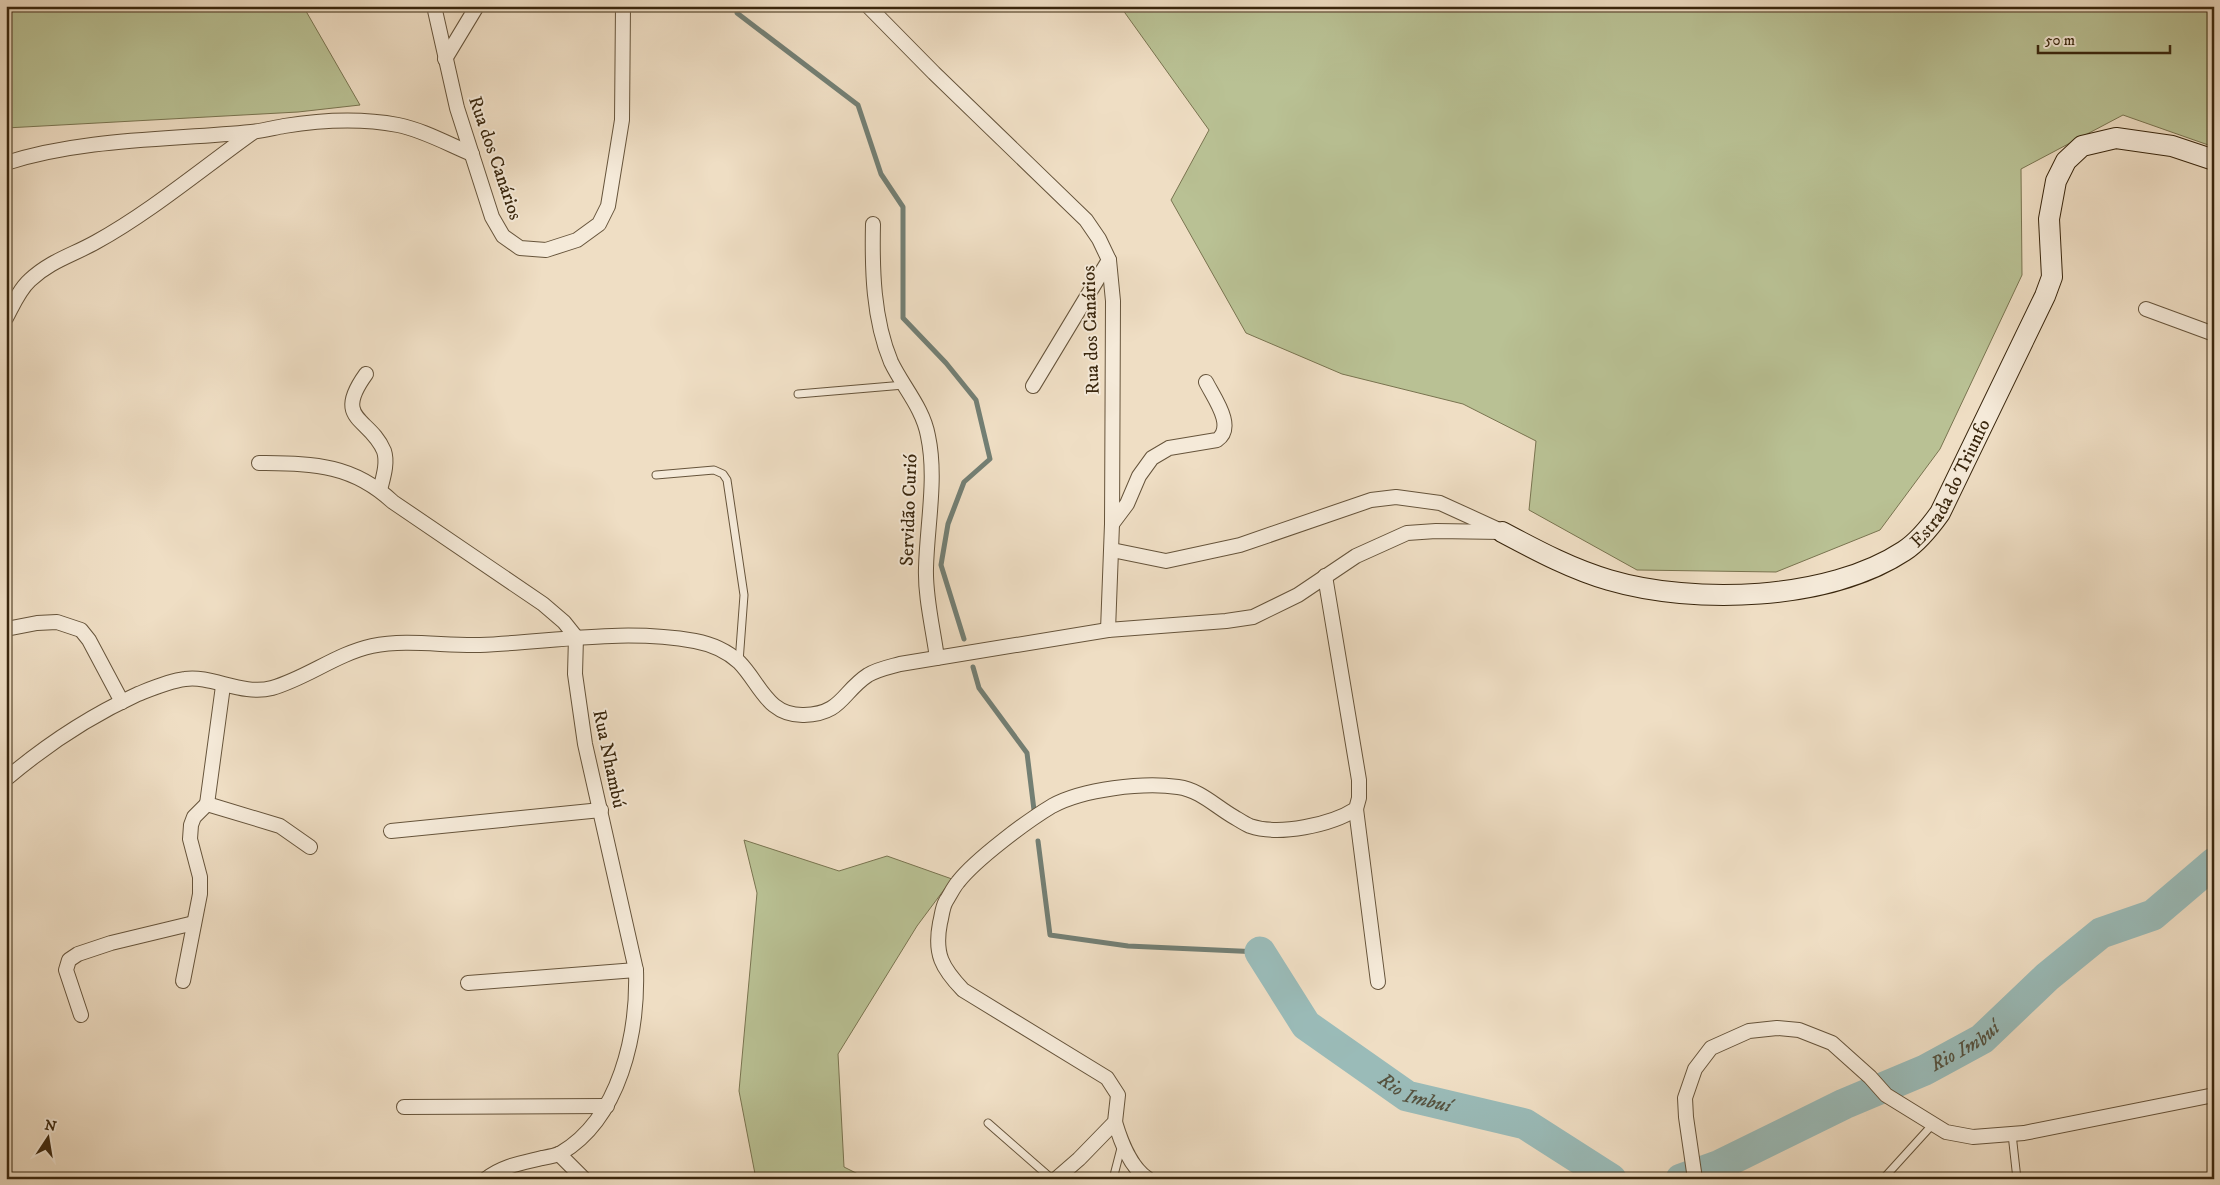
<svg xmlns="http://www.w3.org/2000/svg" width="2220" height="1185" font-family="'IM FELL DW Pica',serif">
<rect width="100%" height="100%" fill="#efdec4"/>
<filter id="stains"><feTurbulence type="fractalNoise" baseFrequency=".004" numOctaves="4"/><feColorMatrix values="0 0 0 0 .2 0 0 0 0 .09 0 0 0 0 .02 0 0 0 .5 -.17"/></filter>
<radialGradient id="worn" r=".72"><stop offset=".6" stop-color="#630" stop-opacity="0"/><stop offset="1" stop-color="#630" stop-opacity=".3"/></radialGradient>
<g fill="#b9c194" stroke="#797450">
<path d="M6,6H303L360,105L298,112L6,128Z"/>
<path d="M1120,6H2214V147L2123,115L2021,169L2022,275L1940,449L1880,530L1776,572L1637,570L1529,510L1536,441L1463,404L1342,374L1246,333L1171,200L1209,130Z"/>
<path d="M744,840L839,871L887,856L952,879L917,926L838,1054L844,1167L868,1179H756L739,1091L757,893Z"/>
</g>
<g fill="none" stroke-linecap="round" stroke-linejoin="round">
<g stroke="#737f74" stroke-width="5">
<path d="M737,6V13L858,105L881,174L903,207V318L946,363L976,400L990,459L964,482L948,524L941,565L964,639"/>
<path d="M973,667L979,688L1027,753L1034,810"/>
<path d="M1038,841L1050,935L1128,946L1260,952"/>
</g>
<g stroke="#9abbb8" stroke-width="31">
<path id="s1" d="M1260,952L1306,1025L1407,1096L1525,1124L1611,1179"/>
<path id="s2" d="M1681,1179L1720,1165L1844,1104L1925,1070L1982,1039L2047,977L2101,933L2153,915L2214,863"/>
</g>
<g stroke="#66543b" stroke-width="9">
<g id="lane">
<path d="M798,394L904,385"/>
<path d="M656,475L714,470L723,474L727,480L744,595L739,662"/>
<path d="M988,1123L1052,1179"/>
<path d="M2012,1134L2017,1179"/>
<path d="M1113,1179L1121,1148"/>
<path d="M1883,1179L1933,1124"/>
</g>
</g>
<g stroke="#66543b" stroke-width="16">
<g id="street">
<path d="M434,6L457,108L492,217L503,236L520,248L546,250L577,240L599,224L608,206L622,120L623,6"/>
<path d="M868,6L934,73L1086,220L1099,239L1109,260L1113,301L1112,524L1108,630"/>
<path d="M445,59L477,6"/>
<path d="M6,163C84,138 170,140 251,132C262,131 273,128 284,126C321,120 361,118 398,125C423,130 448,144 472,154"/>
<path d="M873,224C872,269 873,319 891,362C903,387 923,408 928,436C937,478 927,525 926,568C925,597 933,628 937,658"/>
<path d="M2146,309L2214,334"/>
<path d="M6,318C13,305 19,290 30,280C50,261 73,255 96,242C149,213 203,168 252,133"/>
<path d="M366,374C332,421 370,417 384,451C388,463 383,478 380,490"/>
<path d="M1033,386L1109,260"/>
<path d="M259,463C312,464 351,463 393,502L543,604L564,622L576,637L575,674L585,744L636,970C638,1034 620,1118 561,1153C555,1156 548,1157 542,1158C522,1163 502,1166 486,1179"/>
<path d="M1112,524L1127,504L1139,476L1152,458L1169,448L1217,440C1236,427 1214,398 1206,382"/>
<path d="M1112,550L1166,561L1240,545L1371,500L1396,497L1440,503L1497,529"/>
<path d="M6,629L37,623L57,622L81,630L89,640L122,702"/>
<path d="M223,686L207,804L280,826L310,847"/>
<path d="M6,779C46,745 90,716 138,694C153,688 169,681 185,679C212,675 242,696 272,688C307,678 336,654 372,646C407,639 444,646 480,645C553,642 622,628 695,641C711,644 727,651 739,662C760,683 767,716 804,715C842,714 842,692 868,675C878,669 889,667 900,664L1108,630L1226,621L1253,617L1298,595L1356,556L1407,533L1436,531L1502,532"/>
<path d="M1356,809L1378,982"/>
<path d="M391,831L601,810"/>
<path d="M183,981L200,894V877L190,839L191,825L194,817L207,804"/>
<path d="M468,983L636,970"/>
<path d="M81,1015L66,970L69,960L78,954L111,943L194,923"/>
<path d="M404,1107L607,1106"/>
<path d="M1115,1122C1121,1142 1130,1167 1148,1179"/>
<path d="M559,1154L584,1179"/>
<path d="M1056,1179L1079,1159L1115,1122L1118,1095L1107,1078L963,990C942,968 934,954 940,923C942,916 942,908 946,901C950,895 953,888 958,882C976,859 1027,821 1052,806C1083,789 1143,782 1178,787C1200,790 1215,806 1234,817C1239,820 1245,824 1250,826C1279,836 1331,825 1356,809L1359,798V780L1325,576"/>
<path d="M1695,1179L1686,1117L1685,1098L1695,1069L1711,1048L1749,1031L1777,1028L1799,1030L1832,1043L1870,1077L1886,1095L1946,1132L1973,1137L2024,1133L2214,1095"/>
</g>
</g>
<g stroke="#39260d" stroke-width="22">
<g id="secondary">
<path id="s3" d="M1502,532C1536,550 1571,569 1609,580C1694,605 1828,601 1904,551C1918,542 1930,527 1940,513L2045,296L2052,277L2049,219L2056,181L2066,161L2082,146L2116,138L2172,146L2214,160"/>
</g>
</g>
<use href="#lane" stroke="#f5ead9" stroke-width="7"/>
<use href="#street" stroke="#f5ead9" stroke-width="14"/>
<use href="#secondary" stroke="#f5ead9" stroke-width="20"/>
</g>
<g text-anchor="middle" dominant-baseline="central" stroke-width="4" stroke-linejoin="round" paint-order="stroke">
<g font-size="19" fill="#39260d" stroke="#f5ead9">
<text transform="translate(495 158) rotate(71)">Rua dos Canários</text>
<text transform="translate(1091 330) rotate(-92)">Rua dos Canários</text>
<text stroke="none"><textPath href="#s3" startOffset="505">Estrada do Triunfo</textPath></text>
<text transform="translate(909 510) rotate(-88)">Servidão Curió</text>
<text transform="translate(609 759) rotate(78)">Rua Nhambú</text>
</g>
<g font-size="20" font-style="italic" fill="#565340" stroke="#f5ead9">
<text stroke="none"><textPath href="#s2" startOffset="314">Rio Imbuí</textPath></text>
<text stroke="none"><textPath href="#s1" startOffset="216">Rio Imbuí</textPath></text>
</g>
</g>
<rect width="2220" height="1185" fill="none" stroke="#efdec4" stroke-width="25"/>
<rect x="8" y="8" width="2205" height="1170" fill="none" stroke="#39260d" stroke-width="2.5"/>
<rect x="12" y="12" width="2195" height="1160" fill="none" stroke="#39260d"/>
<g transform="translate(48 1138) rotate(12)" stroke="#f5ead9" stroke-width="4" paint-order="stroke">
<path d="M0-4L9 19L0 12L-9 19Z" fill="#39260d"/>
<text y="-8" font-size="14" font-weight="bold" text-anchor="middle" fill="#39260d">N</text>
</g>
<path d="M2038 45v8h132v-8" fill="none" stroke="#39260d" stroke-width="2.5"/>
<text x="2045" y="45" font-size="15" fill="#39260d" stroke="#f5ead9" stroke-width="4" paint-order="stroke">50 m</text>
<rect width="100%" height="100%" filter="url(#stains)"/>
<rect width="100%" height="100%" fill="url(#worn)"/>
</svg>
